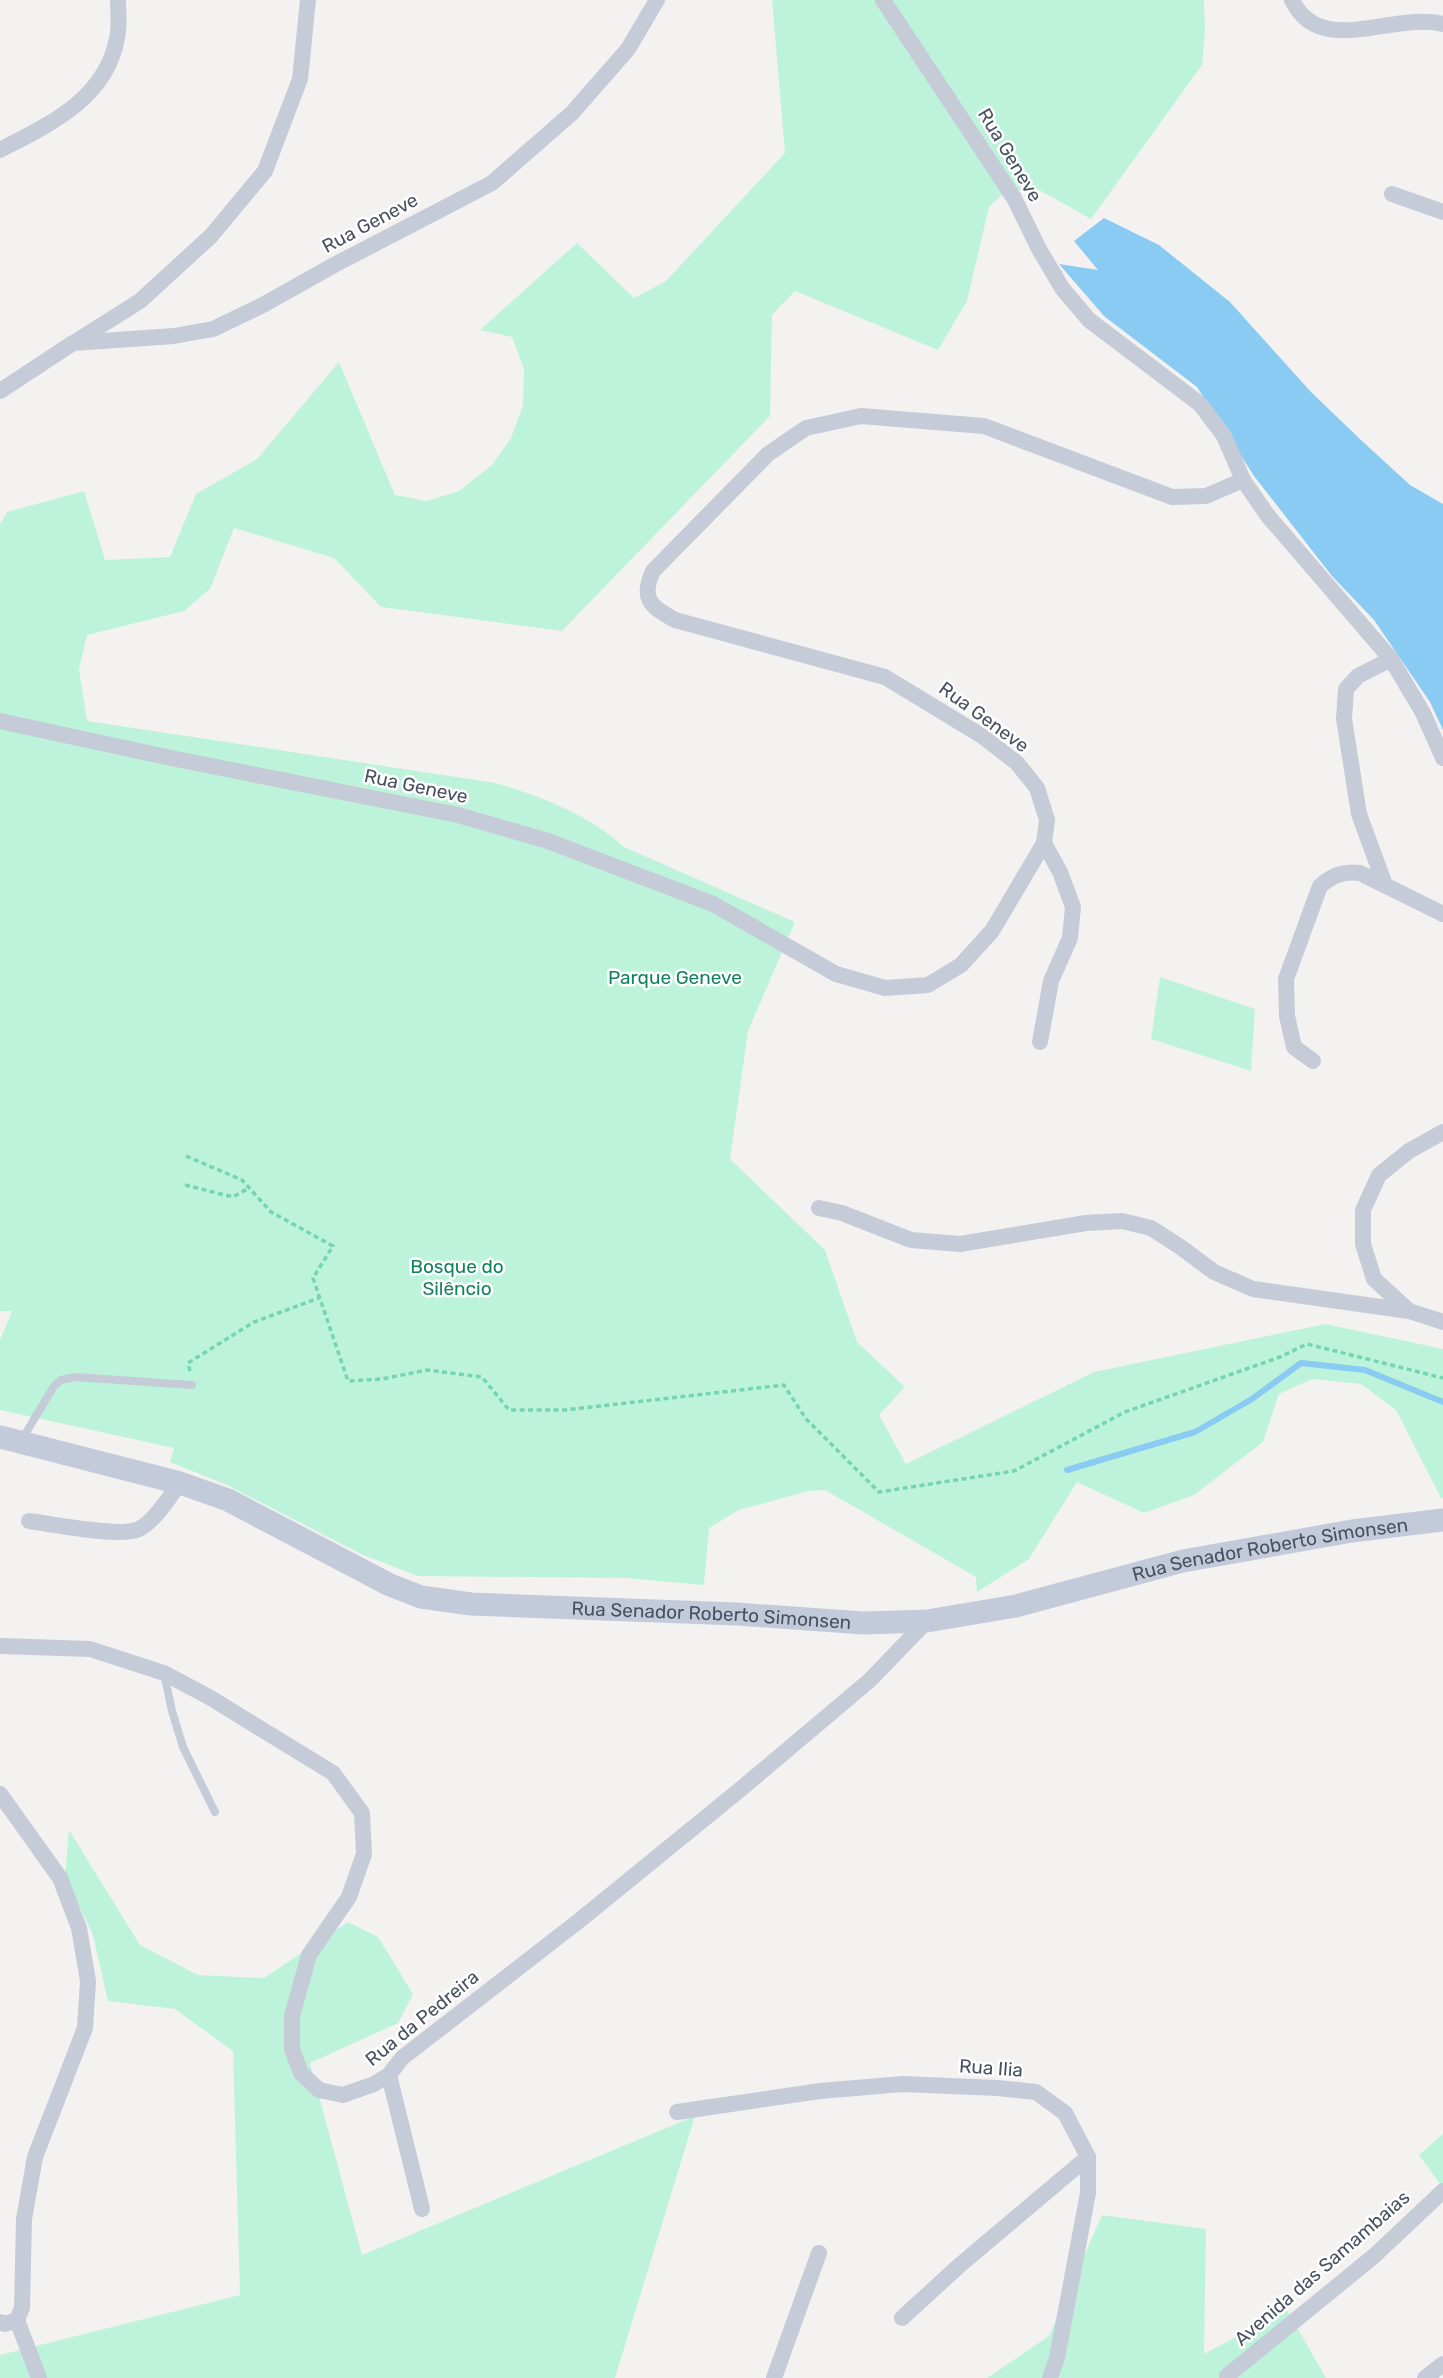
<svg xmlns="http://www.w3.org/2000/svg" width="1443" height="2378" font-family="Rubik,sans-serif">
<rect width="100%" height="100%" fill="#f4f2f1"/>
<g fill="#bef3db">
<path d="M772,0H1204L1205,31L1202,65L1091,219L1032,186L1001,196L989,207L967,301L938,350L795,291L772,315L770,416L562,631L381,607L334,558L234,528L210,589L184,611L87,635L79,669L87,721L496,783C544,798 586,813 624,847L795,922L748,1031L730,1159L825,1250L857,1342L905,1387L879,1415L906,1464L1094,1372L1325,1324L1443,1349V1498H1441L1396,1410L1361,1384L1312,1379L1279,1394L1263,1442L1194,1495L1144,1513L1077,1482L1029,1559L977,1592L976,1577L825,1490L809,1491L739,1510L709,1528L704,1585L625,1578L418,1576L363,1555L227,1485L170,1462L174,1448L0,1410V1340L12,1311H0V524L7,512L84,491L105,560L170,557L196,494L257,459L339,362L395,495L427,501L459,491L492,465L511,438L523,405L524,369L512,337L480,330L577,243L634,298L666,281L785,153Z"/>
<path d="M1160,977L1255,1009L1251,1071L1151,1039Z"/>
<path d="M69,1830L140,1945L198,1975L264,1978L348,1922L378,1937L413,1994L398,2023L310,2063L362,2255L695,2116L615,2378H0V2355L240,2295L233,2051L175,2009L108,2001L93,1935L65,1876Z"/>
<path d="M1443,2134V2188L1419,2155Z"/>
<path d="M1102,2215L1206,2229L1204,2354L1287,2310L1326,2378H987L1049,2336Z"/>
</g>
<path fill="#89cbf2" d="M1104,218L1159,245L1230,302L1311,392L1362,441L1410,485L1443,504V730L1430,702L1374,620L1332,576L1254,476L1197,387L1104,316L1059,264L1098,270L1074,241Z"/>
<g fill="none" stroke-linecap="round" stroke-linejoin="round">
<path stroke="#89cbf2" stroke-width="6" d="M1067,1470L1195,1432L1252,1399L1301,1363L1365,1370L1443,1402"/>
<g stroke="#74d4b4" stroke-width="3.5" stroke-dasharray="5 3.5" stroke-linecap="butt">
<path d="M186,1156L242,1180L271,1212L333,1246L313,1278L348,1381L382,1379L427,1370L482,1377L509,1410H565L784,1385L806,1419L879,1492L1014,1471L1125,1412L1280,1357L1307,1344L1443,1378"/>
<path d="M185,1185L233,1197L249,1188"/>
<path d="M190,1371L188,1363L254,1322L319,1298"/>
</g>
<g stroke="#c5cbd7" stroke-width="8">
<path d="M21,1441L54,1386L61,1380L75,1377L192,1385"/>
<path d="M164,1673L172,1711L183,1747L215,1812"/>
</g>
<g stroke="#c5cbd7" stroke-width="16">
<path d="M883,0L1014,198L1039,249L1062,288L1089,320L1200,404L1224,436L1243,480L1268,516L1391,659L1423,713L1443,758"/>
<path d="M1292,0C1320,59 1395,11 1443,24"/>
<path d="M0,150C50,124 106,99 117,38C120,26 118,12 118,0"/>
<path d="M1392,194L1443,212"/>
<path d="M75,342L140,301L211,236L265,171L300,79L308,0"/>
<path d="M0,391L73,343L174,336L213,329L261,306L336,264L492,183L572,113L628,49L657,0"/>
<path d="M0,721L171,758L458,815L548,841L713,904L836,974L885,988L928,985L961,965L992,931L1044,843L1047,820L1037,788L1017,763L982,736L885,677L675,620C651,607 640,599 653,571L768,454L806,428L861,416L984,426L1172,497L1206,496L1243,480"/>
<path d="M1385,885L1359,814L1344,719L1346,689L1358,676L1391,659"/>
<path d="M1040,1042L1051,981L1070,938L1073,907L1060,872L1044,843"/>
<path d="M1313,1061L1294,1047L1287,1016L1286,979L1320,886C1333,875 1343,871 1360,873L1443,914"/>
<path d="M1443,1132L1409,1151L1379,1175L1363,1210V1244L1374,1279L1409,1311L1443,1322"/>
<path d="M819,1208L842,1213L911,1240L960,1244L1086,1223L1122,1221L1151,1228L1179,1246L1214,1272L1253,1289L1409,1311"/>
<path d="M29,1521C52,1524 121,1538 139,1529C154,1522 170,1496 180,1483"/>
<path d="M0,1646L90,1649L164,1673L209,1697L333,1773L362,1813L364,1854L349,1897L309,1955L292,2016V2049L301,2073L319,2090L343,2095L374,2084L389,2075L402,2058L580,1920L742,1788L870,1680L927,1621"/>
<path d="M0,1794L60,1878L79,1928L88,1981L85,2028L35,2157L24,2219L22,2308L17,2320L5,2324L0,2322"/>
<path d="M389,2075L422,2209"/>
<path d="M677,2112L820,2091L903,2084L998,2088L1036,2092L1065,2113L1088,2157V2193L1057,2358L1050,2378"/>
<path d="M902,2318L960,2265L1088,2157"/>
<path d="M17,2320L39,2378"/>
<path d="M1227,2376L1374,2256L1443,2191"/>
<path d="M774,2378L819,2253"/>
<path d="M1425,2378L1443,2364"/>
</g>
<path stroke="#c3cbdb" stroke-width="23" id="s1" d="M0,1437L180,1483L228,1500L390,1585L421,1597L471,1604L737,1614L863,1623L927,1621L1016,1606L1183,1561L1352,1531L1443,1520"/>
</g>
<g text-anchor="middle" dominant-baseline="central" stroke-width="5" stroke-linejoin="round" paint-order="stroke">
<g font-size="19" fill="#485161" stroke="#fff">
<text transform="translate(1010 155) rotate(59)">Rua Geneve</text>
<text transform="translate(370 223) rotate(-28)">Rua Geneve</text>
<text transform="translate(984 717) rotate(36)">Rua Geneve</text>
<text transform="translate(416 786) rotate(12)">Rua Geneve</text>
<text stroke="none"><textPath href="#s1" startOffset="1311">Rua Senador Roberto Simonsen</textPath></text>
<text stroke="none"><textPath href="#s1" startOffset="744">Rua Senador Roberto Simonsen</textPath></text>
<text transform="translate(422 2018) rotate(-39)">Rua da Pedreira</text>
<text transform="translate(991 2068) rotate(4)">Rua Ilia</text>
<text transform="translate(1322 2268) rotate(-41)">Avenida das Samambaias</text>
</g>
<g font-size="19" fill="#11835d" stroke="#fff">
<text x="675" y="977">Parque Geneve</text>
<text x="457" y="1266">Bosque do<tspan x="457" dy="22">Silêncio</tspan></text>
</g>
</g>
</svg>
